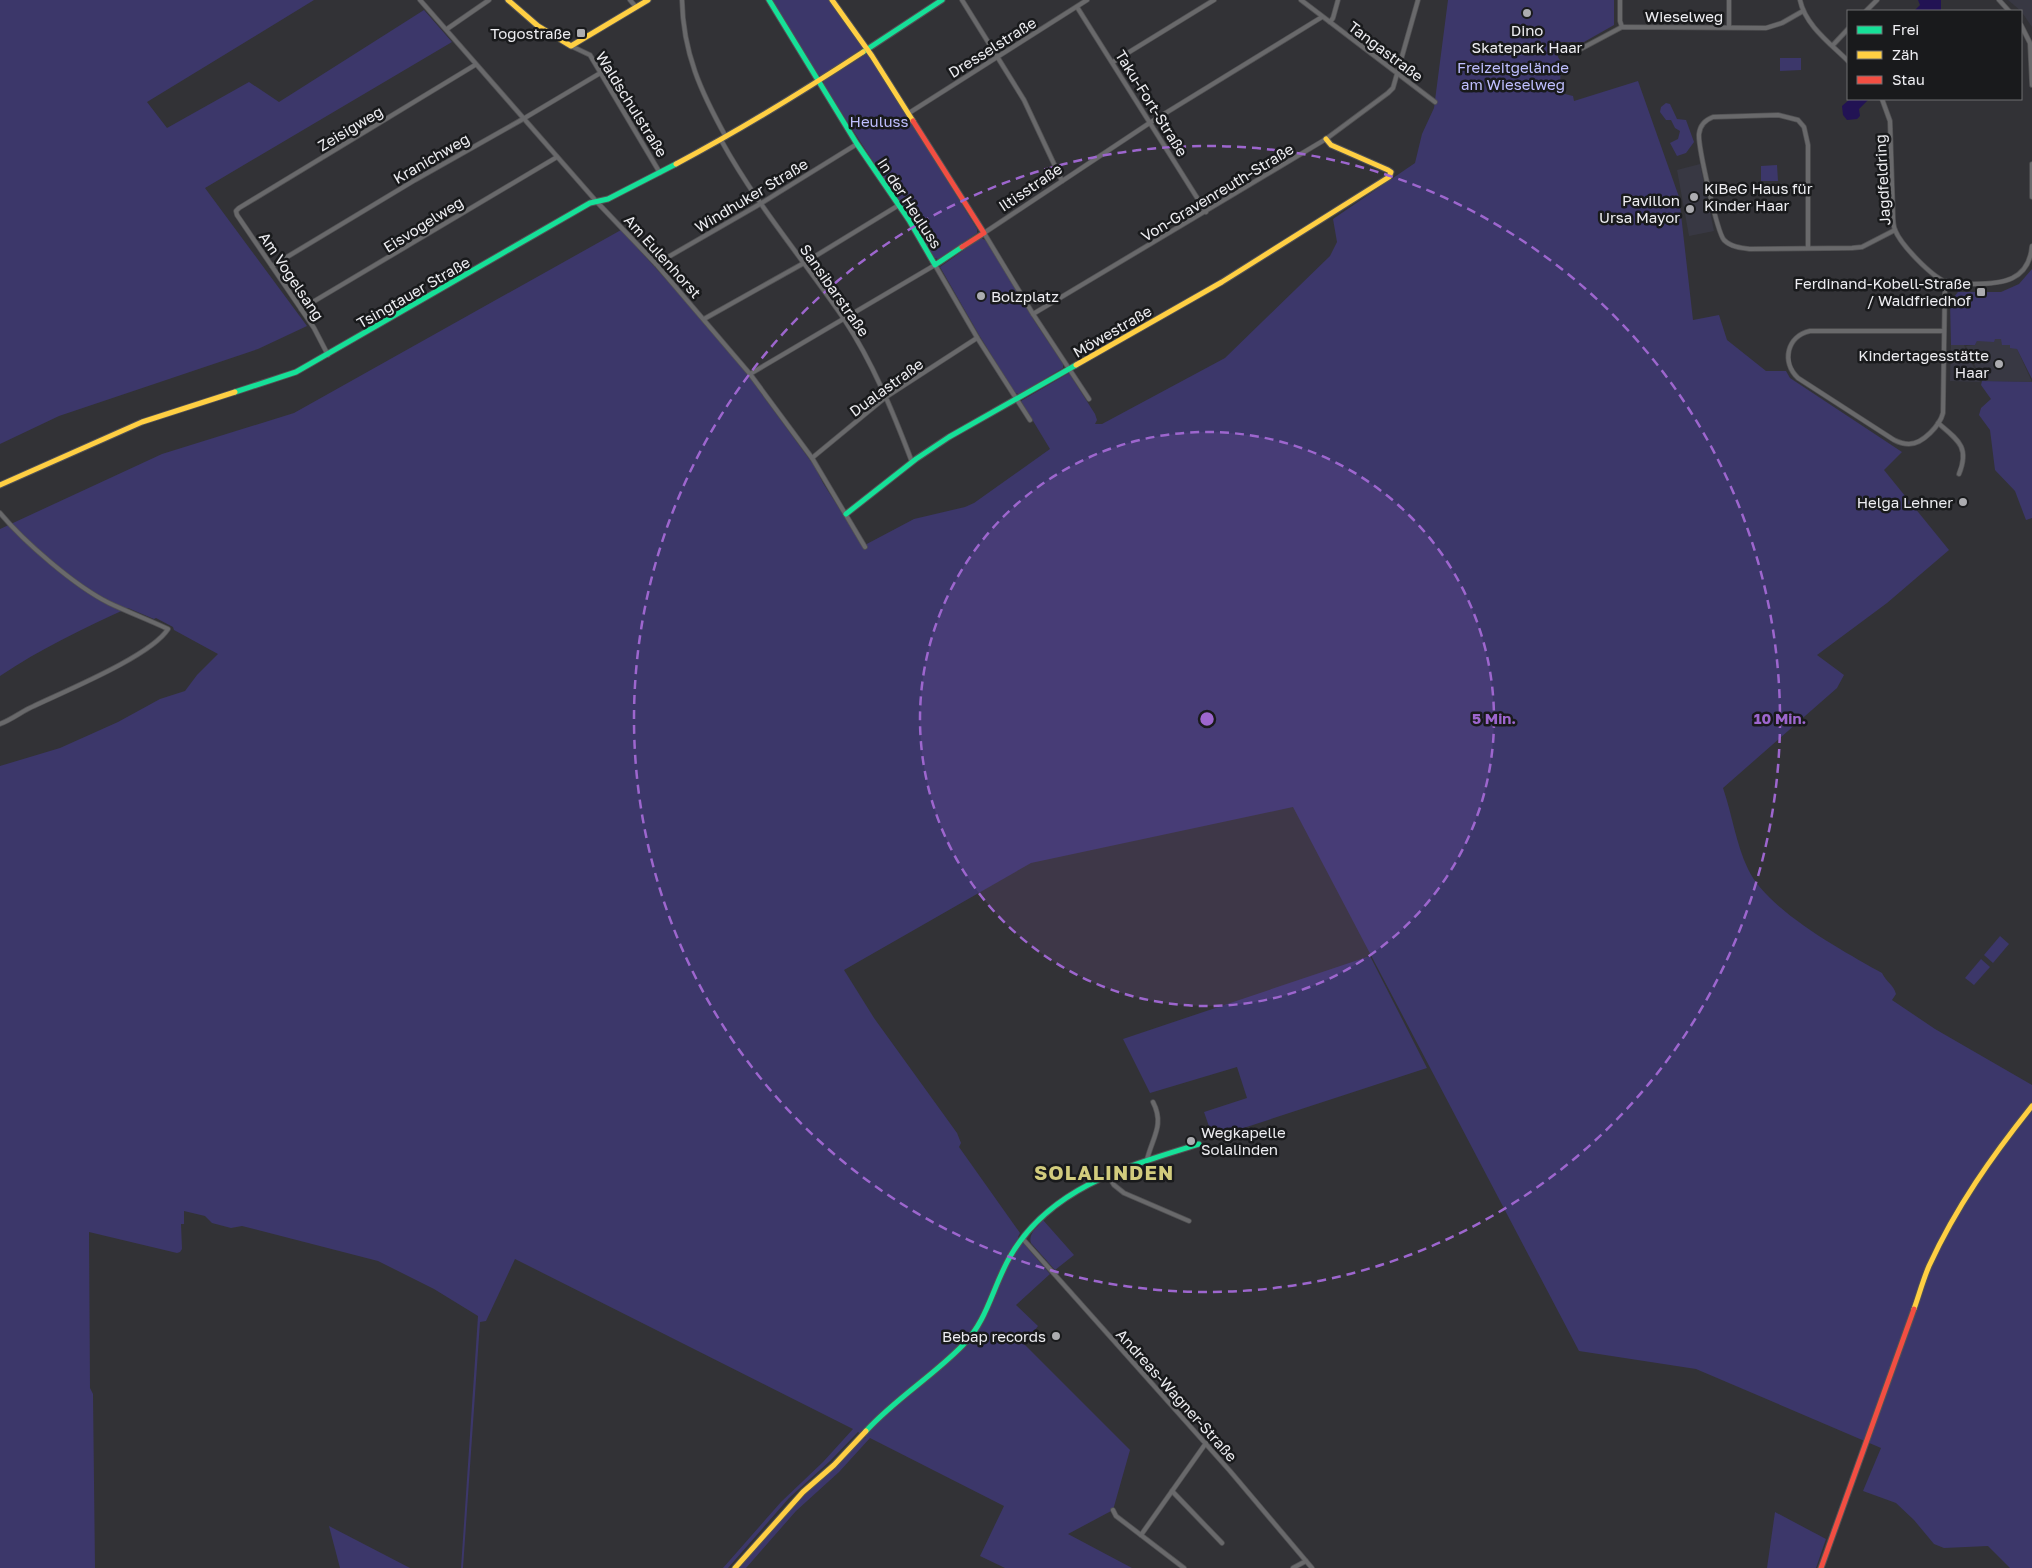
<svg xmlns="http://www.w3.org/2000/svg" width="2032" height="1568" font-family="'Golos Text',sans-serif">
<rect width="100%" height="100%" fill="#323236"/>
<g fill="#383843">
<path d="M2008,0H2032V27L2021,11Z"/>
<path d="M1700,164L1714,231L1689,236L1677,170Z"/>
<path d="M1994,339H2002L2017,349L2032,382L1982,381L1966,346L1975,345L1977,341H1994Z"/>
<path d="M1951,345H1964L1980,382L1950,381Z"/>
</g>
<g fill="#3c376a">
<path d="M0,0H314L147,102L167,128L249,82L279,102L424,10L452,42L205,188L307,326L258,349L59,416L0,444Z"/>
<path d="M771,0H829L864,47L822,76L818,75Z"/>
<path d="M1448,0H1614V25L1584,42H1558V57L1561,62L1560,88L1565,94L1573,96L1574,101L1638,81L1679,197L1693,320L1719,315L1727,340L1766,371H1786L1790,378L1902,452L1884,470L1949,550L1887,603L1817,655L1844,675L1837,688L1723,788C1732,814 1736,844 1748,869C1767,910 1843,951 1882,973C1886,982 1894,985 1896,994L1892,1000L1935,1029L2032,1085V1568H2010L1988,1546L1944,1548L1934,1544L1914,1520L1896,1503L1863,1491L1881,1448L1696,1369L1579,1351L1293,807L1031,863L844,970L874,1018L957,1133L961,1143L959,1147L1020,1233L1018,1237L1050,1274L1016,1305L1038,1326L1024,1344L1130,1450L1113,1510L1068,1534L1132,1568H1005L980,1556L1004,1506L870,1438L839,1472L796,1511L746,1568H738L791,1507L855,1445L866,1437L858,1432L830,1461L789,1498L728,1568H723L781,1502L823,1462L853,1429L515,1259L486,1321L480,1322L463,1568H461L478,1316L434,1289L378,1261L242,1226L231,1228L212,1223L205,1216L184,1211V1224H181L182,1249L180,1252L177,1253L89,1232L90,1388L93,1394L95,1568H0V766L60,748L118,722L160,699L185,691L197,675L218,654L174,630L173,627L156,618L154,619L128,608C84,628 40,649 0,676V529L162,454L294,413L621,230L703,320L750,378L815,467L823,483L863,546L914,519L965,507L974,503L1050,449L1021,401L1069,373L1095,414L1097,420L1095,424H1102L1225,358L1330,256L1337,242L1333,219L1415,163L1422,134L1434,108Z"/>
<path d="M868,53L977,229V233L938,259L935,258L824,85V81Z"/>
<path d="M1780,58H1801V70L1780,71Z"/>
<path d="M1666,103L1670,104L1677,119L1686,120L1694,142L1686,153L1677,156L1670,143L1678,139L1680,131L1675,128L1671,120H1666L1660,112L1661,107Z"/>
<path d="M1777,165L1778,181H1761V166Z"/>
<path d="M981,238L987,241L1035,322L1063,364V368L1019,394L1015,393L979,335L940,267Z"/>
<path d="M2032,269V379L2017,349L2010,348V345H2002L2001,339H1995L1994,342L1977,341L1975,345H1951L1950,302L1958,292H2001L2019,284Z"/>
<path d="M1982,381L2032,382V518L2026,520L2015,491L1995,470L1990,430L1979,415L1981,408L1991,399L1981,385Z"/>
<path d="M2000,936L2009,944L1993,963L1984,955Z"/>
<path d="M1370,956L1427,1068L1213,1138L1204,1112L1247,1098L1237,1067L1150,1093L1123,1039Z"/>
<path d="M1981,959L1990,967L1974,985L1965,978Z"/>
<path d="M1043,1220L1074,1255L1055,1270L1031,1243C1028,1233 1038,1227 1043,1220Z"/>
<path d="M1775,1512L1826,1539L1816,1568H1767Z"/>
<path d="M329,1526L410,1568H340Z"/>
</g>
<g fill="#221354">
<path d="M1918,0H1941V11H1914L1920,5Z"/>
<path d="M1850,99H1869L1859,109L1860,116L1857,119L1847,120L1843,115L1842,106Z"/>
</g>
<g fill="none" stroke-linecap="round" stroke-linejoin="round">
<g stroke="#515153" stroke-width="5.5">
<g id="street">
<path d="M420,0L596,201L656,264L750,374L812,458L865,547"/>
<path d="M630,0L636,7"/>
<path d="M682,0C683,53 701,92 726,137"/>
<path d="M962,0L1024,100L1062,181"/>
<path d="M1301,0L1435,102"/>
<path d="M1620,0V21L1622,27"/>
<path d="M1800,0C1805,25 1831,44 1848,61"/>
<path d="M1999,0L2009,11"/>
<path d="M1077,7L1206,212"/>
<path d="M1866,11L1877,0"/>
<path d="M1330,22L1333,18L1338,0"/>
<path d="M2021,25L2030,43L2032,85"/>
<path d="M1729,27V0"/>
<path d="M447,29L489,0"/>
<path d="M1833,45L1848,29"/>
<path d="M571,46L590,55L660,173"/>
<path d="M1566,52H1575L1622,27L1766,28L1782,23L1803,11"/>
<path d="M1113,62L1214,0"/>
<path d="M1882,99L1890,121L1893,215C1893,220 1893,225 1895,230C1901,245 1931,276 1946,282C1954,285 1964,284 1973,284C2002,284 2029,281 2032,246"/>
<path d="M909,113L1087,0"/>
<path d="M721,140C756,204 803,259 844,319C873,363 893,412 912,462"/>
<path d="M2032,164V197"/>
<path d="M1808,248V145L1804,127L1798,120L1778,115L1713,117C1705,120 1700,125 1699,134C1698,146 1717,232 1724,240C1731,247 1741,248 1750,249L1852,248L1862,247L1895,230"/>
<path d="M656,264L760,204L857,144"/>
<path d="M272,266L415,180L523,119L602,72"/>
<path d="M301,309L557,157"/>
<path d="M1033,314L1326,139L1388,93L1393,88L1418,0"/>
<path d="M704,319L804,263L899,205"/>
<path d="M1944,331H1810C1787,336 1781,362 1798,378L1894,440C1898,442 1904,444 1909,444C1923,444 1940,425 1943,413L1945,281"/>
<path d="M328,355L314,328L237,215L236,211L239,208L475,65"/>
<path d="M750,374L935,265L978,339L1030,420"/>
<path d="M1089,399L1033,314L984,233L1151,122L1322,17"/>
<path d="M1938,423C1958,440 1970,447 1959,474"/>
<path d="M812,458L886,397L977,338"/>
<path d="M0,513C24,542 75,586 109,603C128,612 149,620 168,629C151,656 65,691 34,706C22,711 13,719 0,724"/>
<path d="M1147,1160C1152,1138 1165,1125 1153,1102"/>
<path d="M1108,1175L1114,1185L1124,1193L1189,1221"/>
<path d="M1023,1239L1230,1471L1312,1568"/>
<path d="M1172,1491L1222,1543"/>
<path d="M1113,1510L1116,1516L1184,1568"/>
<path d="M1141,1535L1206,1443"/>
<path d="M1293,1568L1306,1561"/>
</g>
</g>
<g stroke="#515153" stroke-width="7">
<g id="fast">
<path d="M769,0L857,144L909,220L935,265L962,247"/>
<path d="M863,52L942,0"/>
<path d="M235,392L296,372L590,203L608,199L676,164"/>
<path d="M846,514L916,459L949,437L1076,365"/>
<path d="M866,1431C895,1399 933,1376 963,1345C988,1320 993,1285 1011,1255C1051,1187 1128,1166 1199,1144"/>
</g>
</g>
<g stroke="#515153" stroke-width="7">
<g id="slow">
<path d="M508,0L538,26L571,46L648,0"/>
<path d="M832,0L872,56L913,121"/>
<path d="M676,164C740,130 802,92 863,52"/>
<path d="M1076,365L1222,282L1389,177L1391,172L1388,170L1331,145L1326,139"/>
<path d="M0,485L142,422L235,392"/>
<path d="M1914,1309C1919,1295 1923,1280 1929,1266C1956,1207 1992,1156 2032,1106"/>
<path d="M735,1568L803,1492L834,1465L866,1431"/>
</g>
</g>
<g stroke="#515153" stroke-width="7">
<g id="jam">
<path d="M913,121L984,233L962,247"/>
<path d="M1821,1568L1914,1309"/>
</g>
</g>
<use href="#street" stroke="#69696b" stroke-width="4"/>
<use href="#fast" stroke="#16e098" stroke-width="5"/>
<use href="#slow" stroke="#ffcf43" stroke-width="5"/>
<use href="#jam" stroke="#f24e42" stroke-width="5"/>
</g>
<circle cx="1207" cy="719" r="287" fill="#9d66ce" fill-opacity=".12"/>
<g fill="none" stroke="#9d66ce" stroke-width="2.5" stroke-dasharray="9 6">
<circle cx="1207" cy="719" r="287"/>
<circle cx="1207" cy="719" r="573"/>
</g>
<g fill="#acacb0" stroke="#191a1c" stroke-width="2">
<circle cx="1527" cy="13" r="5"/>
<rect x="576" y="28" width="10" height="10" rx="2.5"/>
<circle cx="1694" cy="197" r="5"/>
<circle cx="1690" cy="209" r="5"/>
<rect x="1976" y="287" width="10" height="10" rx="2.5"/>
<circle cx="981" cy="296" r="5"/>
<circle cx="1999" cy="364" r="5"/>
<circle cx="1963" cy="502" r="5"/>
<circle cx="1191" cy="1141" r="5"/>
<circle cx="1056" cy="1336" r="5"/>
</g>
<g text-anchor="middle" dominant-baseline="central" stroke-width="5" stroke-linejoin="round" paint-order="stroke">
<g font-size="15" fill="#ededf1" stroke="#191a1c">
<text x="1684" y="16">Wieselweg</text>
<text transform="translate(992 47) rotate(-32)">Dresselstraße</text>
<text transform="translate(1386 51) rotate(37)">Tangastraße</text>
<text transform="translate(1152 103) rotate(58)">Taku-Fort-Straße</text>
<text transform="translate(632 104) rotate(58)">Waldschulstraße</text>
<text transform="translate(350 128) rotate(-31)">Zeisigweg</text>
<text transform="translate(431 158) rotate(-30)">Kranichweg</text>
<text transform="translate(1882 180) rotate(-93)">Jagdfeldring</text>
<text transform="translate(1030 187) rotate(-34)">Iltisstraße</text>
<text transform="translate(1217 192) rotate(-31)">Von-Gravenreuth-Straße</text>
<text transform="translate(751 195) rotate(-31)">Windhuker Straße</text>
<text transform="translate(910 203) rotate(57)">In der Heuluss</text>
<text transform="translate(423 224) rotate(-32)">Eisvogelweg</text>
<text transform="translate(663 256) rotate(48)">Am Eulenhorst</text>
<text transform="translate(292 276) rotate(56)">Am Vogelsang</text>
<text transform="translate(835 290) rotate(55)">Sansibarstraße</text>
<text transform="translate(413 292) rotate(-30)">Tsingtauer Straße</text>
<text transform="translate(1112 331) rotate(-30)">Möwestraße</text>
<text transform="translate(886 387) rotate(-36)">Dualastraße</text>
<text transform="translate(1177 1395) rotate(48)">Andreas-Wagner-Straße</text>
</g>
<g font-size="15" fill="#ededf1" stroke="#191a1c" text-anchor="end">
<text x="1527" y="30" text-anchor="middle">Dino<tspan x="1527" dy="17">Skatepark Haar</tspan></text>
<text x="571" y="33">Togostraße</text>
<text x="1704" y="188" text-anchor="start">KiBeG Haus für<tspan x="1704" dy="17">Kinder Haar</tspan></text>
<text x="1680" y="200">Pavillon<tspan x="1680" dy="17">Ursa Mayor</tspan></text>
<text x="1971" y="283">Ferdinand-Kobell-Straße<tspan x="1971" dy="17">/ Waldfriedhof</tspan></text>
<text x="991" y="296" text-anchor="start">Bolzplatz</text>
<text x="1989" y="355">Kindertagesstätte<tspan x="1989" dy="17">Haar</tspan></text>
<text x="1953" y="502">Helga Lehner</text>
<text x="1201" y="1132" text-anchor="start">Wegkapelle<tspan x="1201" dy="17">Solalinden</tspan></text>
<text x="1046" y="1336">Bebap records</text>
</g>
<g font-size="15" fill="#bfbfff" stroke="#191a1c">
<text x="1513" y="67">Freizeitgelände<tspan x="1513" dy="17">am Wieselweg</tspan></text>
<text x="879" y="121">Heuluss</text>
</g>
<g font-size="20" font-weight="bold" letter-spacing="1" fill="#d2cc7d" stroke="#191a1c">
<text x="1104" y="1172">SOLALINDEN</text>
</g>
</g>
<circle cx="1207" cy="719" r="8" fill="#9d66ce" stroke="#191a1c" stroke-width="2.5"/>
<g font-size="15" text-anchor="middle" font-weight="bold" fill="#9d66ce" stroke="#191a1c" stroke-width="5" stroke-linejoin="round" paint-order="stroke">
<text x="1494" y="724">5 Min.</text>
<text x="1780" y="724">10 Min.</text>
</g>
<rect x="1847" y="10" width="175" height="90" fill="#191a1c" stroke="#6e6e71"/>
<rect x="1857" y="26" width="25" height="8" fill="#16e098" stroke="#6e6e71"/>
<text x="1892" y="35" font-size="15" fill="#ededf1">Frei</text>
<rect x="1857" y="51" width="25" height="8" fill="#ffcf43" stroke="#6e6e71"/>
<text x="1892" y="60" font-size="15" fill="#ededf1">Zäh</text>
<rect x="1857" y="76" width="25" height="8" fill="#f24e42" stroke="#6e6e71"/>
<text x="1892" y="85" font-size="15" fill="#ededf1">Stau</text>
</svg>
